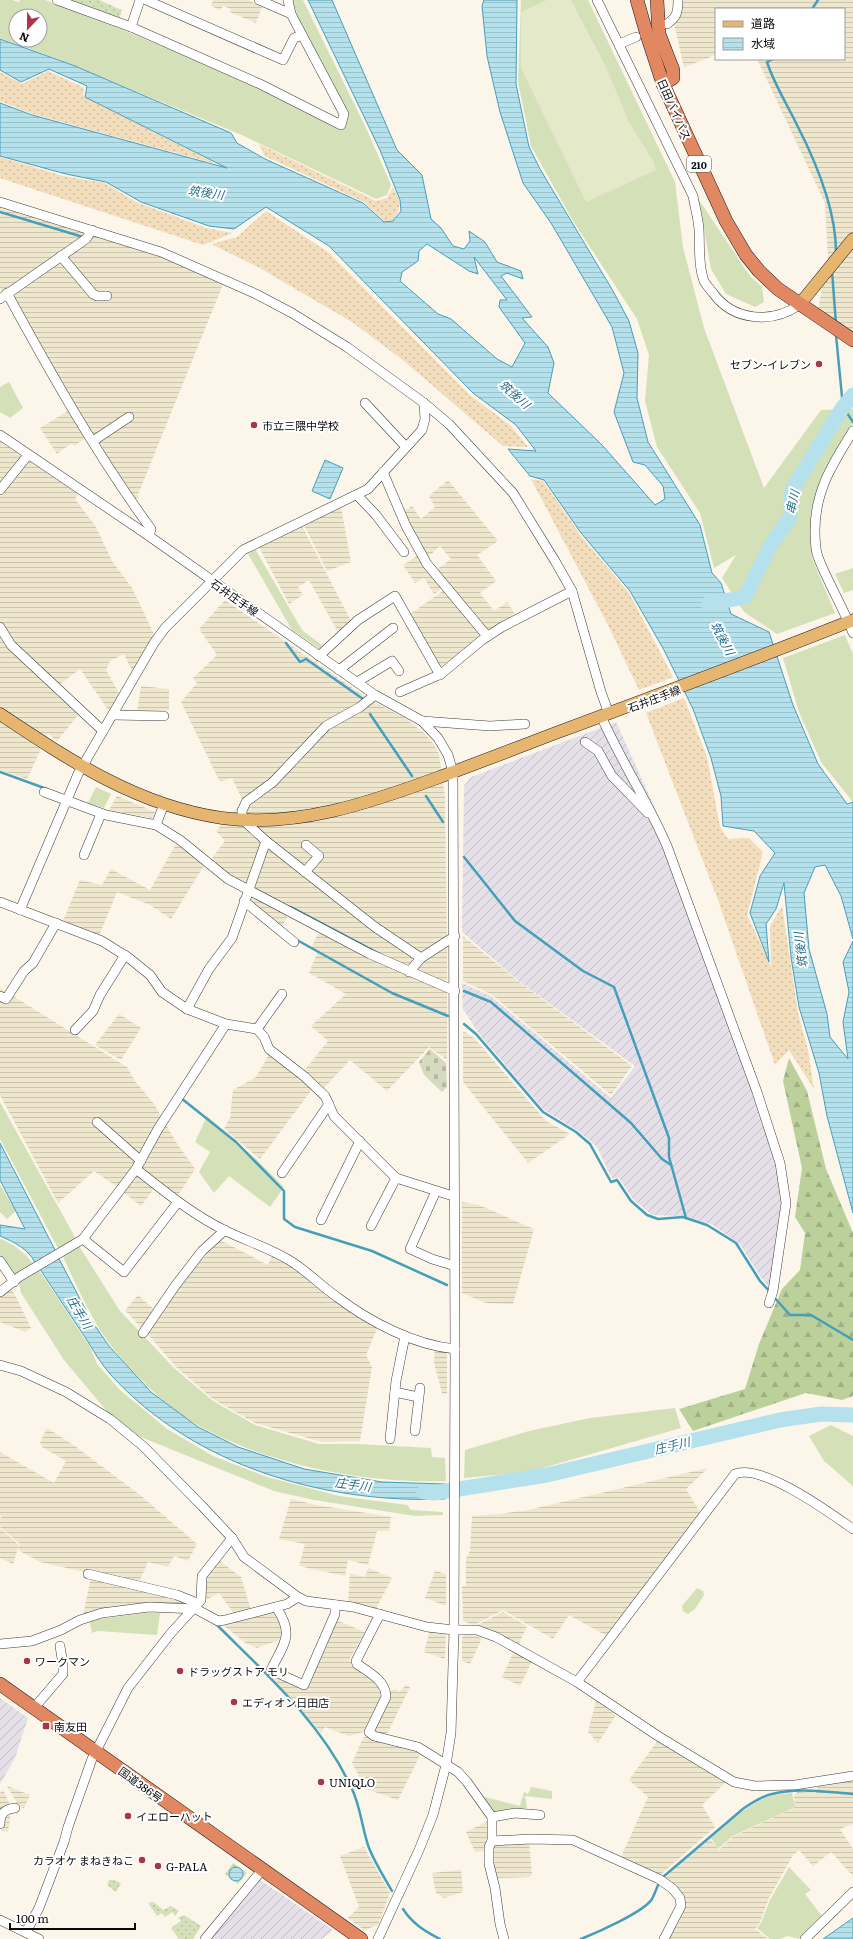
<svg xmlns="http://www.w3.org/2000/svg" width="853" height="1939" font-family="Literata,'Noto Sans JP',serif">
<defs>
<pattern id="industrial-furrows" width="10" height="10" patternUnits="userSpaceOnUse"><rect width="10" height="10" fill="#e5dfe8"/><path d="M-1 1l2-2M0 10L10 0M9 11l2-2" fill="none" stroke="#c3bec6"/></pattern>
<pattern id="farmland-rules" width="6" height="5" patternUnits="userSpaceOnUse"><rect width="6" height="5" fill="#eee6cd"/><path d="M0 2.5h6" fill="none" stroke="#cbc4af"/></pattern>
<pattern id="forest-firs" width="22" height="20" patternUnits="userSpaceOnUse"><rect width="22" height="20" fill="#bbd09a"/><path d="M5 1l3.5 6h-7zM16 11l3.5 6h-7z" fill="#9fb183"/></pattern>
<pattern id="sand-dots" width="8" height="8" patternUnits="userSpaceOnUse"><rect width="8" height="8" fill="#f2ddbc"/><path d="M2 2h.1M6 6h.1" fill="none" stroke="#cebca0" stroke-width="1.8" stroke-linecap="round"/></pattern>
<pattern id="cemetery-stones" width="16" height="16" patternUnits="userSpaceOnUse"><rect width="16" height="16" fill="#d6dabe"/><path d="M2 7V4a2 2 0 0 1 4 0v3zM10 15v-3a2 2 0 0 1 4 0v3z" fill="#b6baa2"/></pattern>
<pattern id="garden-dots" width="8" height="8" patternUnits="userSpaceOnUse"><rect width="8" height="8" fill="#d4e1b8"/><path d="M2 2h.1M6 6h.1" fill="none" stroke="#b5c09d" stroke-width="1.8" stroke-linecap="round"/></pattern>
<pattern id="water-rules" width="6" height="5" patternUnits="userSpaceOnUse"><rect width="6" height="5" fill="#b5e1ed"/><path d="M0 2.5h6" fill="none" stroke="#9ac0ca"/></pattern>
</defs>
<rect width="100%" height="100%" fill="#fcf5e9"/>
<g fill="url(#industrial-furrows)">
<path d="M616,722L658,815L692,900L782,1160L790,1213L769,1287L760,1276L740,1244L711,1224L684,1216L652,1215L633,1199L619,1178H612L597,1147L580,1132L544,1110L479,1034L463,1009L462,983L491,996L611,1098L635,1066L520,982L462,932L464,786L471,777Z"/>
<path d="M0,1698L28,1718L15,1758L0,1784Z"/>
<path d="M257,1878L333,1930L322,1939H211Z"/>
</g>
<g fill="url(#farmland-rules)">
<path d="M213,0H248L262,7L256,23L230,12L231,9L223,6L220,10L211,6Z"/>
<path d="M673,0H853V334L818,310L828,257L825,203L757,59H844V9H716V53L709,58L684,67L675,28Z"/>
<path d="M0,199L226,277L135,502L0,288Z"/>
<path d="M68,411L87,437L74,446L72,443L57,454L40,428Z"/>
<path d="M0,441L78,494L75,499L96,527L112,561L132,588L155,636L133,673L124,654L110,661L106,670L120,695L111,714L80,669L52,690L80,713L57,741L48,734L27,779L0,770Z"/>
<path d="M448,480L498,541L477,555L496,581L480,593L494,611L507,602L517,617L487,635L435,571L451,559L440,546L426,559L402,513L412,506L421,519L435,507L429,496Z"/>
<path d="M341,507L351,562L327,571L304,525Z"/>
<path d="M302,526L351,621L338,632L309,580L298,587L303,595L289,604L259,547Z"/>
<path d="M420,554L443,588L434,594L424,578L415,583L403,565Z"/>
<path d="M444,590L483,634L438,669L409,615Z"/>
<path d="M225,600L370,700L405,718L424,733L432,742L439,754L445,797L447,946V1060L429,1047L387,1091L350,1060L323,1089L304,1071L328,1041L311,1026L346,994L309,973L318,951L311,948L320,930L289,914L282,926L249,898L212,858L225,841L216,831L243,801L232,778L220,782L181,702L197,683L193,678L217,655L199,629Z"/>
<path d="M141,686L169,689V710L137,712Z"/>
<path d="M117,796L155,812L152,818L109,810Z"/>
<path d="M176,844L205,864L171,919L150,905L117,892L99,936L63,921L80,880L102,885L111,869L150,890Z"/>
<path d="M463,936L519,982L632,1066L611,1095L491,994L463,981Z"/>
<path d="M0,988L127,1067L135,1081L154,1104L176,1142L195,1169L177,1197L158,1183L141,1206L113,1184L94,1171L58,1203L0,1095Z"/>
<path d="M119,1014L141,1028L121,1060L95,1045Z"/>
<path d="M463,1031L474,1038L546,1121L570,1134L528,1163L463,1082Z"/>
<path d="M269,1054L313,1088L260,1159L224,1129L230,1118L233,1090L256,1077Z"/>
<path d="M462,1202L479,1205L534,1229L513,1304L486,1303L462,1293Z"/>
<path d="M220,1240L268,1265L273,1254L378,1326L366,1355L372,1367L360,1441L322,1442L255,1423L213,1399L175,1366L146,1332L178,1286Z"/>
<path d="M11,1287L31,1328L25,1332L0,1322V1295Z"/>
<path d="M138,1295L157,1312L144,1331L125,1310Z"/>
<path d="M435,1347L447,1349V1394L442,1393L434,1363Z"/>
<path d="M47,1428L75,1446L140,1495L197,1544L188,1561L174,1556L168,1567L148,1562L138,1584L40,1562L18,1550L20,1544L0,1527V1519L2,1516L1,1515L0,1518V1452L54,1483L66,1461L42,1447L40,1442Z"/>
<path d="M708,1468L686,1489L700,1512L607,1636L569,1615L553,1639L503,1610L474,1625L463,1621L462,1586H466V1559L470,1551L472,1516L500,1514L528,1510Z"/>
<path d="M291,1499L316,1505L391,1517L389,1531H377L368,1565L348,1560L345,1576L299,1566L305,1544L279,1539Z"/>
<path d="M0,1528L19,1545L13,1564L0,1558Z"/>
<path d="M217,1559L241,1577L251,1610L235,1615L219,1593L204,1601V1577Z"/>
<path d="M368,1568L392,1578L375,1611L348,1603L350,1573L365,1577Z"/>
<path d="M435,1571L446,1574V1606L425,1598Z"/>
<path d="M91,1577L185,1599L189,1606L83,1616Z"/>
<path d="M270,1610L277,1615L281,1623L282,1632L279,1640L257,1648L247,1644L223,1625L224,1622Z"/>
<path d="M503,1612L527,1626L519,1644L477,1625Z"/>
<path d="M336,1620L365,1632L349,1660L358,1670L370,1677L378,1685L381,1696L363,1732L349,1736L325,1727L321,1733L272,1677L274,1673L306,1688Z"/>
<path d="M430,1630L446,1631L445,1659L424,1652Z"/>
<path d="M468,1634L482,1638L470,1664L462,1661V1637Z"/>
<path d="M514,1651L532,1661L520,1686L502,1677Z"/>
<path d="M406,1685L410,1687L388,1732L384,1735L374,1732L373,1728L389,1692L395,1689L399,1692Z"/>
<path d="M596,1701L616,1715L598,1743L588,1732Z"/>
<path d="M368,1736L422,1751L398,1800L366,1789L352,1763L363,1738Z"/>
<path d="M658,1740L726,1782L702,1805L715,1827L659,1876L621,1857L648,1797L629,1780Z"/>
<path d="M853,1779V1824L840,1829L853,1849V1876L831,1852L813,1866L799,1850L793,1855L769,1898L760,1922L755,1929L768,1939H668L680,1920L684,1901L664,1879L677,1866L710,1839L719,1850L733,1837L795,1807L794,1796L797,1792L816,1793L819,1783Z"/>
<path d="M7,1786L30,1795L24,1808L19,1806Z"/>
<path d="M3,1790L10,1805L0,1815V1793Z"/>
<path d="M11,1810L8,1832L1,1831L2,1816Z"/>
<path d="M490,1820L486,1851L475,1852L466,1832Z"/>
<path d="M529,1841L532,1874L530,1877L496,1878L491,1862L493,1842Z"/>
<path d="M364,1847L390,1893L378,1925L364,1930L348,1918L359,1907L340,1856Z"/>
<path d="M461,1870L463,1892L444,1898L436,1893L432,1873Z"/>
</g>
<g fill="#d4e1b8" fill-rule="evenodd">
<path d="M0,0H12L19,2L20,0H45L123,30L258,87L339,130L348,116L293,10L290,0H303L367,130L391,185L387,195L376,199L244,136L58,59L0,38ZM16,16H40V40H16Z"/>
<path d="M521,0H588L675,182L683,247L704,328L764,488L821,410L853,409V424L822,477L811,512L812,558L835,613L777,634L744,612L722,578L736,555L714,568L700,513L657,447L645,401L649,355L637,319L573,221L531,146L518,82Z"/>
<path d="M699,200L750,276L762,287L764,302L755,307L726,294L711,269Z"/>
<path d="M9,382L23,408L10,418L0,412V387Z"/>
<path d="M255,549L302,630L323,646L320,649L292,630L248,554Z"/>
<path d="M853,568V590L844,593L835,574Z"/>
<path d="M845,635L853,654V802L821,762L799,712L783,658Z"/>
<path d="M96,787L111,794L104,808L88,803Z"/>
<path d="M0,1102L76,1239L59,1250L0,1139Z"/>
<path d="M207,1116L256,1159L284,1187L270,1207L229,1176L214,1193L199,1172L210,1152L195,1142Z"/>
<path d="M0,1185L16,1211L7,1219L0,1212Z"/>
<path d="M0,1239C14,1244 25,1253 34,1265L15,1277L0,1257Z"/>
<path d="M79,1246L120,1311L174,1368L213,1401L255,1425L319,1444H357L431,1448L432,1457L445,1458L446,1481C367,1484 273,1466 203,1428C170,1411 131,1372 109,1343C90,1317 77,1286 63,1257Z"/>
<path d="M39,1270L90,1347L97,1364L120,1390L167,1429L213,1456L267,1477L339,1496L407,1505L411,1510L443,1512V1515L415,1516L314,1500L274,1491L131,1433L110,1415L64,1360L21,1293L19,1283Z"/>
<path d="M675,1408L681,1428L529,1472L464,1478L465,1450L529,1431L590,1418Z"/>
<path d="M831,1425L853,1436V1486L824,1461L809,1436Z"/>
<path d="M697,1588L703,1591L704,1595L695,1609L688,1614L683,1611L682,1606Z"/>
<path d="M145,1613H160L157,1635L98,1631L92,1633L90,1622L100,1619Z"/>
<path d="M531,1787L552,1791V1799L525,1796L527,1808L492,1813L481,1796L520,1806L524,1792L528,1794Z"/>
<path d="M792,1793L795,1807L733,1836L718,1849L711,1838C729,1823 747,1804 770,1796C777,1794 785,1794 792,1793Z"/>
<path d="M789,1867L811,1890L805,1894L822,1916L799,1939L788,1936L780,1939H770L757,1928L761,1923L770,1900Z"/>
</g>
<path fill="url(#forest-firs)" d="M789,1058L807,1091L826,1169L853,1233V1396L842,1400L806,1393L693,1431L679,1409L745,1389L759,1344L782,1289L800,1270L805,1233L795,1217L802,1168L783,1081Z"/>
<g fill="url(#sand-dots)">
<path d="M48,71L84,88L83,96L217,164L33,114L0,101V72L22,84Z"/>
<path d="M259,144L376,201L387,198L393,187C400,202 403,206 393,220L384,221L364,202L265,156Z"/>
<path d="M0,157L63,176L105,183L136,202L206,228L233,233L203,245L0,178Z"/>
<path d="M266,211L328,252L470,395L511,426L528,447L503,446L404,361L352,322L258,267L211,244L237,237Z"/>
<path d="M531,479L543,481L581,536L629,593L673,677L639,690L608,625Z"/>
<path d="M684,698L707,757L720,827L728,839L749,838L763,852L747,915L771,966L770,926L782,906L798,1013L808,1050L814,1089L789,1050L775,1065L718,900L646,713Z"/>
</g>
<path fill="url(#cemetery-stones)" d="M430,1049L446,1063L447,1087L442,1092L424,1075L419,1062Z"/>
<g fill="url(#garden-dots)">
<path d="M67,0H99L122,10L119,20Z"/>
<path d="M233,1863L247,1873L238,1884L225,1874Z"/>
<path d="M109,1880H114L121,1883L116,1892L107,1885Z"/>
<path d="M154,1902L163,1910L171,1906L179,1911L175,1916L172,1912L165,1917L162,1913L157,1916L148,1903Z"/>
<path d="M184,1915L201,1926L193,1939H179L171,1928L181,1921L178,1918Z"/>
</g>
<path fill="#e4eac9" d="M547,0H571L606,67L629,122L653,161L656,170L586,202L521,68V12Z"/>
<g fill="url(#water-rules)" stroke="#469fba" fill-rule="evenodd">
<path d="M308,0H332L397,150L422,175L431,219L441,228L453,246L464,249L470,241L469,231L485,242L497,262L521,271L523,279L507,273L501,276L532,317L522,318L548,347L554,363L548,393L602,445L655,505L665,499L663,486L645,465L633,462L614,412L624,373L612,327L551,223L523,183L500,112L487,56L482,6L484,0H517L516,84L529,147L540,169L613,291L629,321L638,353L637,398L648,442L700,525L712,573L721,583L731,614L769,632L793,705L818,764L847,804L853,802V939L841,896L825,865L815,867L804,893L809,949L827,1014L830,1037L848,1059L843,1022L849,992L843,962L853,941V1213L827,1116L819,1073L799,1007L791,957L784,883L776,909L766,924L769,962L750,913L760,876L775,853L754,831L723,826L721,796L711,758L693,709L664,650L630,591L581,533L544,480L530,476L508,449L536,451L516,425L473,393L329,246L266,207L234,229L209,226L141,202L106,182L66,174L0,156V103L32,115L227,168L85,97L87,86L49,69L21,82L0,70V39L75,66L231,133L237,143L265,159L363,203L384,222L393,221L401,211L400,200L380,150ZM427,244L469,271L478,274L474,257L507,300H500L499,307L525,343L512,367L497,359L451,319L438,314L400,281L402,272L418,261L419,251Z"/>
<path d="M325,460L343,468L330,499L312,491Z"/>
<path d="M0,1143L56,1252L35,1263C29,1249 14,1242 0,1236V1225L25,1229L0,1180Z"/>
<path d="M58,1257L91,1320L109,1346L151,1392L198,1427L238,1447L304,1469L382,1482L445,1484V1499C325,1504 194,1466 111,1375C101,1364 93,1350 85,1337C70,1315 55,1292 40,1269Z"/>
<circle cx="236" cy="1874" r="7"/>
<path d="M853,1918V1939H823Z"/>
</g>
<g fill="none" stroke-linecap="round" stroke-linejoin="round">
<g stroke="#469fba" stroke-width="2.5">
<path d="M812,9L818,0"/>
<path d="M773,59L767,62C774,84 787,104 797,125C816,162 836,211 836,252"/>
<path d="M0,212L83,237"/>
<path d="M832,271L836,324"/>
<path d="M836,335L843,407L853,422"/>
<path d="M286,643L300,662L306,659L363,699"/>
<path d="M370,714L412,776"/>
<path d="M0,772L47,789"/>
<path d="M426,796L443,822"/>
<path d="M464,857L515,921L583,971L614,987L669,1138V1157L686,1218"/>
<path d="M291,907L380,954"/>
<path d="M297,940L392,993L448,1016"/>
<path d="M464,991L491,1002L631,1123L662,1159L671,1165"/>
<path d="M464,1024L476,1034L543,1112L576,1132L590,1144L611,1182L617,1180L631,1201L647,1215L658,1219L683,1217L707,1225L736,1243L760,1281L770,1292"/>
<path d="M181,1098L236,1142L284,1191V1219L295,1227L372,1251L447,1285"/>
<path d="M773,1296L790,1315H811L853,1340"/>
<path d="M215,1623C266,1674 322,1723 352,1789C361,1808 362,1829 369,1848C375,1863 384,1877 392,1891"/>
<path d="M403,1909C412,1923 424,1931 440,1939"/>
<path d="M581,1939C596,1933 644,1912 652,1899C656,1892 657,1884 663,1877L744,1808C752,1803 762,1796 772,1794C798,1787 826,1792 853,1794"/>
</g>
<g stroke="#b5e1ed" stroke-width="15">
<path d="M708,604L745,597L769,548L790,517L792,490L843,407L853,395"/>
<path d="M424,1492L434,1493L547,1475L780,1420L821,1414L853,1415"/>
</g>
<g stroke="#3d3d3d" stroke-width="10">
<g id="minor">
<path d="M57,0L131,27L260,84L341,125L344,114L291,14L288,0"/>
<path d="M146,0L283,60L294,38L302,35"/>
<path d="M259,0L291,14"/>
<path d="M597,0L693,196C695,207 698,218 699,229C700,246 698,265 704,281C706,285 710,289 713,293C733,321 772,324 799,305"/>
<path d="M667,24C677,17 678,12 678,0"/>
<path d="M131,27L140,0"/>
<path d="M619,44L636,37"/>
<path d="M0,202L161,252L256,294L292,313L347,347L424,403L449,424L513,493L555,561L572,591L601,692L609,714"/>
<path d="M61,256L93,294L97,296H107"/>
<path d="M7,293C51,374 97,455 151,529L149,536"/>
<path d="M0,299L86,239L92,230"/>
<path d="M365,403L406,447"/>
<path d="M853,431C833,463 815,491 815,530C815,539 815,549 818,557C828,583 843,607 853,633"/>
<path d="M0,435L149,536L375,695L422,721L438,738L448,755L453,772L455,1349L454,1630L451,1733L446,1765L433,1815L419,1850L378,1939"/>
<path d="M93,441L129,417"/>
<path d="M383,472L406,526L427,564L487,636"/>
<path d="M0,490L28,455"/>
<path d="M357,495L376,515L404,552"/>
<path d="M0,627L11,645L103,731"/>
<path d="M319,656L358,620L395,596L440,675"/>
<path d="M339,670L393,628"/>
<path d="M357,682L392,661L399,671"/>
<path d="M400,692L441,674L482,640L502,627L572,591"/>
<path d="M375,695L360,707L326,726L273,782L246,802L242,811V819L266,841L375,927L421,958L455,936"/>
<path d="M113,715L164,716"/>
<path d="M601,716C621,761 648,802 667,846L757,1092L780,1163L786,1203L773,1291L769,1303"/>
<path d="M422,721L490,726L525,724"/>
<path d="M585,742L598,751L612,776L648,813"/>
<path d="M44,792L106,815L156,825L164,804"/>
<path d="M156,825L180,840L228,879L370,954L455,991"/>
<path d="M84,855L101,814"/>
<path d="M305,872L319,856L306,845"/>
<path d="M244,901L294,942"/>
<path d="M0,902L102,941L129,958L150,975L162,992L187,1009L226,1024L257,1029L264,1037L269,1049L305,1077L325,1096L334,1116L396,1178L453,1196"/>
<path d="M20,910L78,774L154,643L165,628L243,550L368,489L422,430L425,419L424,403"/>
<path d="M409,972L421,958"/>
<path d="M0,996L6,999L24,971L33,963L56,923"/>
<path d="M187,1009L209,969L232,938L266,841"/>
<path d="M257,1029L282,994"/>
<path d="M75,1030L93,1011L100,995L125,955"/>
<path d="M97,1122L141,1161"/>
<path d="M136,1169C164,1191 193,1215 226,1231C247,1241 269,1248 289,1260C306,1270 320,1285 337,1297C370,1322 414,1345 455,1349"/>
<path d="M282,1173L329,1104"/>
<path d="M436,1191L410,1249L432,1259L455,1266"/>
<path d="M321,1220L360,1141"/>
<path d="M371,1226L396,1178"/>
<path d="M83,1239L124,1272L178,1202"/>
<path d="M0,1261L14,1282"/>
<path d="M0,1292L19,1277L83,1239L136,1169L158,1129L226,1024"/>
<path d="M143,1333L175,1286L202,1251L225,1230"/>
<path d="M0,1365L21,1371L66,1392L110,1419L143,1446L202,1506L232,1538L244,1557L298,1597L306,1601L353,1607L427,1627L454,1630H477L496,1637L577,1682L658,1736L734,1782L755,1786L795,1785L853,1776"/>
<path d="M395,1392L418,1397"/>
<path d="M415,1431L420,1388"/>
<path d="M390,1439L396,1381L405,1336"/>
<path d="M88,1574L177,1595L197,1603"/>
<path d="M276,1607C295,1635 284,1643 271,1670L304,1685L335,1614V1605"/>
<path d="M380,1614L356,1661L357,1664C369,1672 386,1681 386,1697L369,1732L374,1736L418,1747L458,1772L467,1782L492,1817V1841L489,1847V1864L495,1888L500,1924L504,1939"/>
<path d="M0,1644L32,1641L61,1630L80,1620L102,1613L149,1607L196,1609L218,1621L225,1620L287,1604L298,1597"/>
<path d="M577,1682L735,1474C762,1463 830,1513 853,1529"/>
<path d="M34,1708L63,1674V1665L60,1646"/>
<path d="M492,1817L515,1813L540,1815"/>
<path d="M0,1824C0,1813 5,1809 15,1808"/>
<path d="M492,1841L531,1839L573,1840L659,1879L673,1889L680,1898L681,1906L664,1939"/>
<path d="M0,1920L39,1939"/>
<path d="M26,1932L39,1908L64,1842L68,1827L92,1759L128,1688L171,1633L201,1600L202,1576L232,1538"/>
<path d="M205,1939L262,1870"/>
<path d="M805,1939L853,1892"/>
</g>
</g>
<g stroke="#1b1b1b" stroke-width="13">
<g id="major">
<path d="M799,305L853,239"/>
<path d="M0,714C69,760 138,806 222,818C296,828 369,803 437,778C475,764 514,749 553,734C653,697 753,660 853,620"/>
</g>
</g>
<g stroke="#1b1b1b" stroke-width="14">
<g id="highway">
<path d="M637,0L647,35L663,84L726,221L746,255L759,271L778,289L853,340"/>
<path d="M657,0L659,34L673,70V78L663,84"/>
<path d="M0,1684L361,1939"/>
</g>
</g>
<use href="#minor" stroke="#fff" stroke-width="9"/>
<use href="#major" stroke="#e6b670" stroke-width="12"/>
<use href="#highway" stroke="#e18863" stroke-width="13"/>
</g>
<g fill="#a6354d" stroke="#fff" stroke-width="1.5">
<circle cx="819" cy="364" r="4"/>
<circle cx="254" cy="425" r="4"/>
<circle cx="27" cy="1661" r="4"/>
<circle cx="180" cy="1671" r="4"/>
<circle cx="234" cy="1702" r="4"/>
<rect x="42" y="1722" width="8" height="8" rx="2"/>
<circle cx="321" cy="1782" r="4"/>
<circle cx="128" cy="1816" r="4"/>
<circle cx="142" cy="1860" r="4"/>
<circle cx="158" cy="1866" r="4"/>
</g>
<g text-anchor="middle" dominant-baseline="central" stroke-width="4" stroke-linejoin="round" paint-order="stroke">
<rect fill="#fff" stroke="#545454" stroke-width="1" x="687" y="156" width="24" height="16" rx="3"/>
<g font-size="10" font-weight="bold" fill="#0a0a0a">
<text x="699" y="164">210</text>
</g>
<g font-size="11" fill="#0a0a0a" stroke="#fff">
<text transform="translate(675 109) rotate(66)">日田バイパス</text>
<text transform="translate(235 597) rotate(35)">石井庄手線</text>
<text transform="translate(654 698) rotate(-21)">石井庄手線</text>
<text transform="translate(141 1784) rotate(36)">国道386号</text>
</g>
<g font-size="11" fill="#0a0a0a" stroke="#fff" text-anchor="start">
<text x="811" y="364" text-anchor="end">セブン-イレブン</text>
<text x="262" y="425">市立三隈中学校</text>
<text x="35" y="1661">ワークマン</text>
<text x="188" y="1671">ドラッグストア モリ</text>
<text x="242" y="1702">エディオン日田店</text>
<text x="54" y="1726">南友田</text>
<text x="329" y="1782">UNIQLO</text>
<text x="136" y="1816">イエローハット</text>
<text x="134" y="1860" text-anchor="end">カラオケ まねきねこ</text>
<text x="166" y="1866">G-PALA</text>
</g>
<g font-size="12" font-style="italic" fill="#256e8a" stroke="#fff">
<text transform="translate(206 192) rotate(8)">筑後川</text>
<text transform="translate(515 394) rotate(41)">筑後川</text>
<text transform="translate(792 502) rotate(-77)">串川</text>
<text transform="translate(723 638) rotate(62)">筑後川</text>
<text transform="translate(800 950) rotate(-97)">筑後川</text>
<text transform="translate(80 1312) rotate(59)">庄手川</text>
<text transform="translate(672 1445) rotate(-13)">庄手川</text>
<text transform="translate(353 1484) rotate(8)">庄手川</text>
</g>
</g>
<rect x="715" y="8" width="130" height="52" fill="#ffffff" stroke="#9d9d9d"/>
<rect x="723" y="21" width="20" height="6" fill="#e6b670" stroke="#9d9d9d"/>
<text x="751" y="28" font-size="12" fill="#0a0a0a">道路</text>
<rect x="723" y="38" width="20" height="12" fill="url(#water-rules)" stroke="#9d9d9d"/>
<text x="751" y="48" font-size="12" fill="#0a0a0a">水域</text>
<g transform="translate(28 28) rotate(202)"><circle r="19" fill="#ffffff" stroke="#9d9d9d"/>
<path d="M0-3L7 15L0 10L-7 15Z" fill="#a6354d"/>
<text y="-6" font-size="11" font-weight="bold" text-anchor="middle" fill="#0a0a0a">N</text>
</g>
<path d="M10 1923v6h125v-6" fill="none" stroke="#0a0a0a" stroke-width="2"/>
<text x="16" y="1923" font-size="12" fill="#0a0a0a" stroke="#ffffff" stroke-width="3" paint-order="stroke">100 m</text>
</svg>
